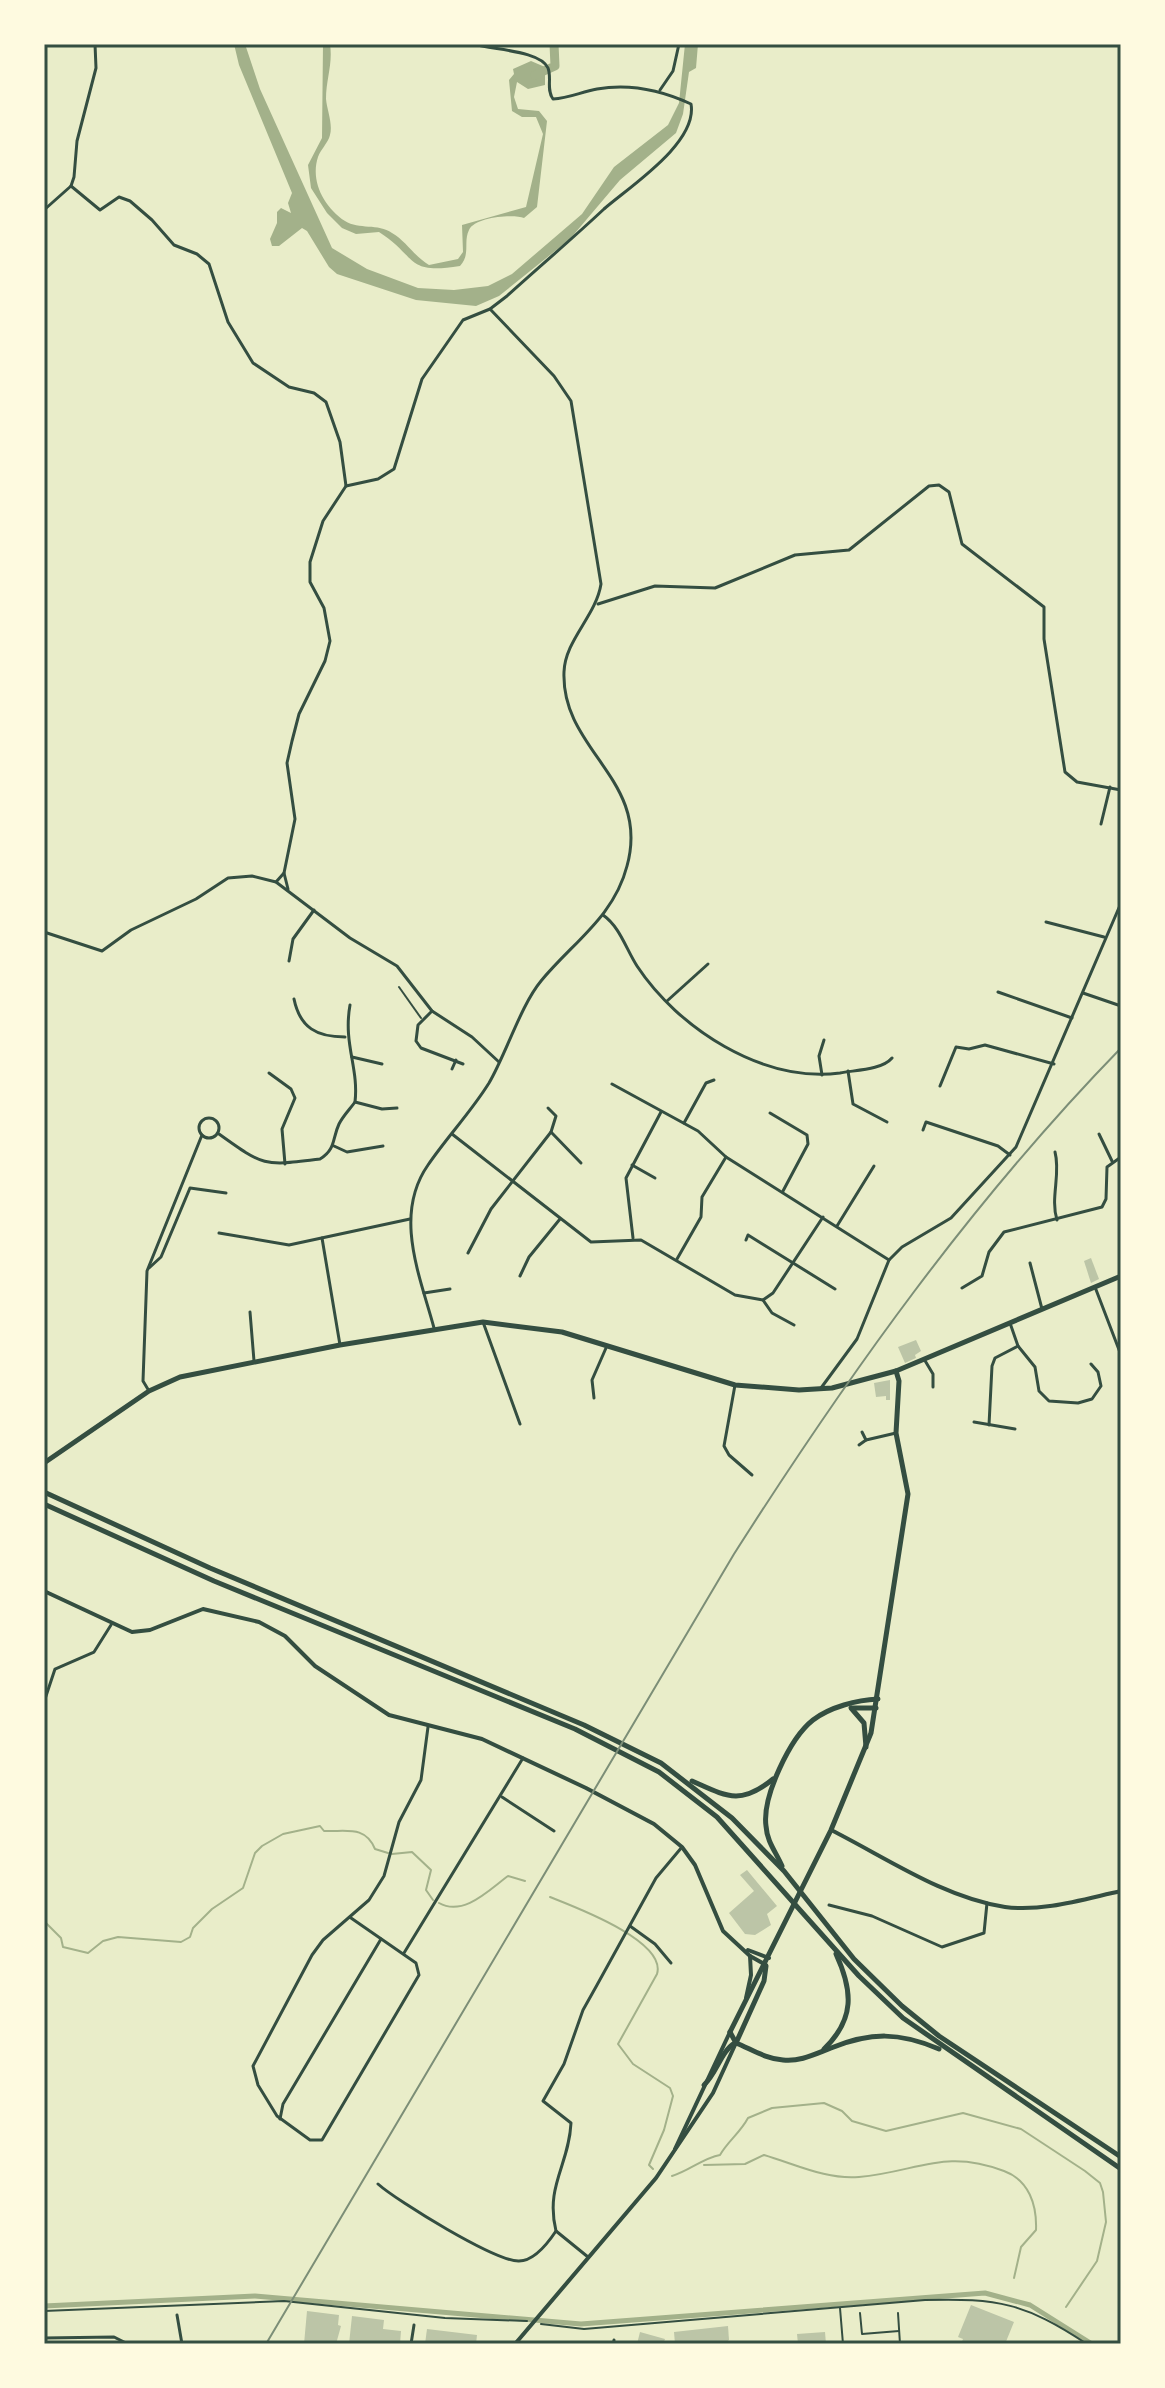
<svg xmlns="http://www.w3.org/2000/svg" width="1165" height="2388" font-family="'Titillium Web',sans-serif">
<rect width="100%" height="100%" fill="#e9edc9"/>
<g fill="#a3b18a">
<path d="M234,44H245L260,89L332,248L367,269L418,288L454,290L488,286L512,274L582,214L614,167L668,125L679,103L685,44H698L696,68L689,72L683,114L676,133L620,180L570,239L499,296L476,306L416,300L337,274L329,267L307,231L302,228L279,246H272L270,239L277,223V212L281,208L291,213L288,203L292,193L239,65Z"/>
<path d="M323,44H330C333,64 326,79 326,99C327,110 333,124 330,135C328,143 321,149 318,157C310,181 324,207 345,221C359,230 378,223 392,233C406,241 414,256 429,265L458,259L463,252L462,225L526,207L543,134L536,117H522L512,111L509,80L514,74L513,69L531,61L545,67V85L528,89L517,82L514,97L518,109L539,111L547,121L537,207L524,218C513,214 475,217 469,230C463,242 471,254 460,266C405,275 418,257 379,232L356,234L342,228L327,213L311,188L308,165L322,138Z"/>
</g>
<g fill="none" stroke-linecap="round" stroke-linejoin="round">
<g stroke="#a3b18a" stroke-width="2">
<path d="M392,1854L412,1852L431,1870L426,1890L433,1900"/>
<path d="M550,1897C575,1907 667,1941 657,1974L618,2044L633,2064L670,2088L673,2096L664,2130L649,2165L653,2169"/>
<path d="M439,1903C464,1917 490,1889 508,1876L525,1881"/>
<path d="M44,1921L61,1938L63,1947L88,1953L103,1941L118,1937L181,1942L190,1937L193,1928L212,1909L243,1888L255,1853L262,1846L283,1834L320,1826L324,1831C346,1832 365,1825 375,1849L388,1853"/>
<path d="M704,2165L745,2164L764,2155C795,2164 827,2180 859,2177C917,2172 944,2148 1004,2171C1029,2180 1037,2205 1036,2230L1021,2247L1014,2278"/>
<path d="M672,2176C689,2171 703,2158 720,2155C728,2141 740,2133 748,2118L772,2108L824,2103L842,2111L852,2121L886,2131L963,2113L1021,2129L1085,2171L1100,2183L1103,2192L1106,2222L1097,2261L1066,2307"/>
</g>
<path stroke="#a3b18a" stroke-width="5" d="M44,2306L255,2296L581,2324L985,2293L1030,2305L1092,2344"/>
<path stroke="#a3b18a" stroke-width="9" d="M535,75L555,66L554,44"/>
</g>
<g fill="#bcc5a7">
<path d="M1091,1258L1099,1279L1091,1283L1084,1261Z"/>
<path d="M916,1340L921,1351L915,1355L916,1358L905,1363L898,1347Z"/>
<path d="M890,1380V1400H886V1396L876,1397L874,1383Z"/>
<path d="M747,1870L777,1906L767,1914L771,1925L755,1935L745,1934L729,1913L754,1891L740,1875Z"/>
<path d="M971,2305L1014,2322L1005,2344H961L963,2339L958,2337Z"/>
<path d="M307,2311L339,2315L338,2325L341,2326L336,2344H304Z"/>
<path d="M352,2316L384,2320L383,2329L401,2331L400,2344H349Z"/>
<path d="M728,2326L729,2340L724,2344H675L674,2332Z"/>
<path d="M427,2329L477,2335L476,2344H425Z"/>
<path d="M640,2332L665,2339L663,2344H637Z"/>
<path d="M825,2332L826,2344H798L797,2334Z"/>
</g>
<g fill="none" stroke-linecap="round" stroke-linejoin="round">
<g stroke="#344e41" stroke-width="2">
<path d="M840,2308L843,2344"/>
<path d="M44,2311L284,2301L445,2318L527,2321"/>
<path d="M541,2324L584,2329L925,2300C998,2298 1025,2303 1087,2344"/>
</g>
<g stroke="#344e41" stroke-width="2">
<path d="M399,987L421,1018"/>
<path d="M860,2313L862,2334L899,2331"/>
<path d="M898,2313L900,2344"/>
</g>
<g stroke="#344e41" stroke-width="3">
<path d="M660,90L673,71L679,44"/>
<path d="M71,186L100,210L119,197L130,201L152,220L174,245L197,254L209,264L228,322L253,363L289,387L314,393L326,402L340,442L346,486"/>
<path d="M44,210L71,186L74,177L77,141L96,68L95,44"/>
<path d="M598,604L655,586L715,588L795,555L849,550L929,486L939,485L949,492L962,544L1044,607V639L1065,772L1077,782L1121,790"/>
<path d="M1101,824L1110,787"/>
<path d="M284,873L288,889"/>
<path d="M276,882L284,873L295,819L287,763L292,741L299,714L325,661L330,641L324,608L310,582V562L323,521L346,486L378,479L394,469L422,379L463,320L490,309L507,296C539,267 572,239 604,209C629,187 698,143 691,104C661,90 631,83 597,89C581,92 569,98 553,99C546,89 552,79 548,68C540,50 491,50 474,44"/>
<path d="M603,915C620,927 626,949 637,966C678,1028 762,1083 840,1073C855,1070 882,1070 892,1058"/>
<path d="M1046,922L1104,937"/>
<path d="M44,932L102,951L131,930L196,899L228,878L252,876L276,882L350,938L397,966L432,1011L472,1037L499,1062"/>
<path d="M289,961L293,939L314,910"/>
<path d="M998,992L1072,1018"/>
<path d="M1083,993L1121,1006"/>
<path d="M294,999C300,1028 317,1037 345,1037"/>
<path d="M667,1001L708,964"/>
<path d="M432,1011L418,1025L416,1041L421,1048L463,1064"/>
<path d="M352,1057L382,1064"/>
<path d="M452,1069L456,1060"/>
<path d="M848,1071L853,1104L887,1122"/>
<path d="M269,1073L291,1089L295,1098L282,1129L285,1164"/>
<path d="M822,1075L819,1056L824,1040"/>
<path d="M612,1084L698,1131L726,1157L889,1260"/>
<path d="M940,1086L956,1047L969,1049L985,1045L1054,1064"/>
<path d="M355,1102L382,1109L397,1108"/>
<path d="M548,1108L556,1116L551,1132L581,1163"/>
<path d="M770,1113L807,1135L808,1144L783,1191"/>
<circle cx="209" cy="1128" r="10"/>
<path d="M684,1123L706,1083L714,1080"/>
<path d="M923,1130L926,1122L998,1146L1010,1155"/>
<path d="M219,1134C265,1167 264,1166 320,1159C336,1149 332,1139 339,1124C343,1116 350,1109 355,1102C359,1068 343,1044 350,1005"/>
<path d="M452,1134L591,1242L641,1240L735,1295L763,1300L773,1293L823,1217"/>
<path d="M1099,1134L1112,1161"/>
<path d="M334,1146L347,1152L383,1146"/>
<path d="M1055,1152C1061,1174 1050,1198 1057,1220"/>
<path d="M632,1165L655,1178"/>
<path d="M837,1226L874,1166"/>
<path d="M219,1233L289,1245L410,1219"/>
<path d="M322,1238L340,1345"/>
<path d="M633,1238L626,1178L661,1112"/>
<path d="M746,1240L748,1235L835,1289"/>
<path d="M468,1253L491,1209L551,1132"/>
<path d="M677,1259L701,1217L702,1197L726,1157"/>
<path d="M1030,1263L1042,1309"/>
<path d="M149,1268L161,1257L190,1188L226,1193"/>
<path d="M520,1276L529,1257L560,1219"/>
<path d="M1095,1287L1121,1355"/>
<path d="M962,1288L982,1276L989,1252L1004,1232L1102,1207L1106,1199L1107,1167L1121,1157"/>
<path d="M424,1293L450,1289"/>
<path d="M763,1300L772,1313L794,1325"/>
<path d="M250,1312L254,1361"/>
<path d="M483,1322L520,1424"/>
<path d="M1010,1323L1018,1346L1035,1367L1039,1391L1049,1401L1078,1403L1092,1399L1101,1386L1098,1372L1091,1364"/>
<path d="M434,1328C420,1276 393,1215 428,1165C447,1137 471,1112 489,1083C506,1054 521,1005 541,981C572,943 614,917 627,866C651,779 561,751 564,672C565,640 596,616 601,584L571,401L554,376L490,309"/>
<path d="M924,1359L933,1374V1387"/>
<path d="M735,1385L724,1446L729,1455L752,1475"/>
<path d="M821,1388L857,1339L889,1260L902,1247L951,1218L1016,1147L1121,903"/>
<path d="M149,1391L143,1381L147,1271L202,1135"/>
<path d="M594,1398L592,1380L606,1348"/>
<path d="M974,1422L1015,1429"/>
<path d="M989,1425L992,1366L995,1358L1018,1346"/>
<path d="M866,1440L896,1433"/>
<path d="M859,1445L866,1440L862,1432"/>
<path d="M44,1702L55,1669L94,1652L111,1625"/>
<path d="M502,1797L554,1831"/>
<path d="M829,1905L872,1916L942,1947L984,1933L987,1903"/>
<path d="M351,1918L416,1963L419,1975L322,2140H310L277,2116L258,2085L253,2066L312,1955L323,1940L369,1900L384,1876L399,1822L421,1780L428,1727"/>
<path d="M630,1926L655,1944L671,1963"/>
<path d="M404,1953L523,1758"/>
<path d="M280,2119L283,2104L381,1939"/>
<path d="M378,2184C397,2201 496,2262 519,2261C534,2261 548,2243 556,2231"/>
<path d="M588,2257L556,2231C545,2186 569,2165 571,2123L543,2101L564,2064L583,2010L597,1985L656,1878L682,1847"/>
<path d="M177,2315L182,2344"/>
<path d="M44,2338L114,2337L128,2344"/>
<path d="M411,2344L414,2325"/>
<path d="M613,2344L614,2340"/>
</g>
<g stroke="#344e41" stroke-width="4">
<path d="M44,1591L132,1632L150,1630L203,1609L259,1622L285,1636L315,1666L389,1715L482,1739L586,1788L654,1824L682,1847L695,1865L723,1931L750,1956L766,1965"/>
<path d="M831,1830C885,1857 944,1898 1005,1907C1043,1912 1084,1899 1121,1891"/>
<path d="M748,1950L769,1958"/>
<path d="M746,1998L751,1975L750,1956"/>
</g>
<g stroke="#344e41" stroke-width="4">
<path d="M675,2149L730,2032"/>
<path d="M515,2344L656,2178L713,2093L735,2045"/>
</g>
<g stroke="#344e41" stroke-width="5">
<path d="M44,1463L149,1391L180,1377L340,1345L483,1322L562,1332L735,1385L799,1390L832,1388L896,1371L1121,1276"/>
<path d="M730,2032L831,1830L871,1733L908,1494L896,1433L899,1381L896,1371"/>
<path d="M736,2043L764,1981L766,1966"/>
</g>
<g stroke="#344e41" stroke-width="5">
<path d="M44,1492L210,1568L584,1725L661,1763L732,1818L784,1871L854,1959L902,2006L939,2036L1121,2157"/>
<path d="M44,1504L214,1581L575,1729L659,1772L717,1817L859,1976L903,2018L1121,2169"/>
<path d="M851,1708L864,1723L866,1747"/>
<path d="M853,1708H876"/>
<path d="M692,1781C726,1796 740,1806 773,1779"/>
<path d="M782,1866C776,1852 767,1842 766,1826C762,1797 790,1738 813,1720C830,1707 857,1700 878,1699"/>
<path d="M730,2032L736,2043C751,2049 766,2059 783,2060C800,2062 815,2054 831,2048C871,2032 899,2032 939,2049"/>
<path d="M824,2049C855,2019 853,1991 836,1954"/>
<path d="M704,2085C717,2073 721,2051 735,2043"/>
</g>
<path stroke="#7c8e77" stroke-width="2" d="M266,2344L734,1554C848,1375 972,1201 1121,1048"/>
</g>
<rect width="1165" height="2388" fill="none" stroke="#fefae0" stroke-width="92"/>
<rect x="46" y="46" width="1073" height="2296" fill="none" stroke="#344e41" stroke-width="3"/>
</svg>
